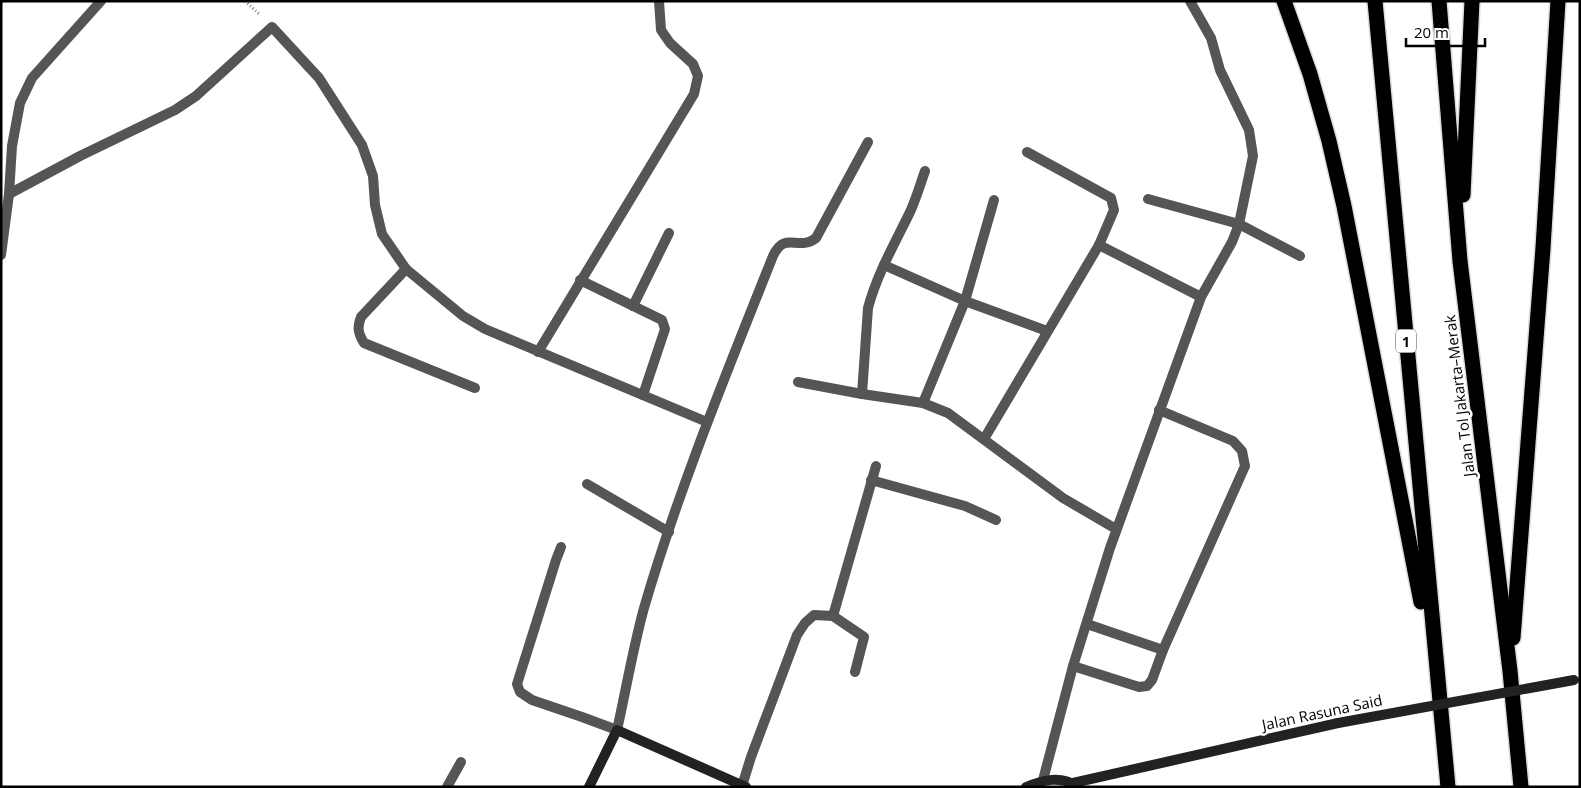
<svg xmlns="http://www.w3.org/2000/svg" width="1581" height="788" font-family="'Open Sans',sans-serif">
<rect width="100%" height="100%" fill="#fff"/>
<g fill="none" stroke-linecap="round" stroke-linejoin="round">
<g stroke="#dbdbdb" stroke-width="18">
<g id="motorway">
<path d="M1284,1L1310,74L1329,141L1344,206L1421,602"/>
<path d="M1375,1L1448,787"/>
<path d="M1439,1L1460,261L1510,671L1521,787"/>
<path d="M1463,195L1472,1"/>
<path d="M1513,638L1543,248L1558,1"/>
</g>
</g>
<path stroke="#777" stroke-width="3" stroke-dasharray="1 2.5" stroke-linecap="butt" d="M245,1L259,14"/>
<g stroke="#555" stroke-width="10">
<path d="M9,194L80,156L175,110L196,96L272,27L319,78L362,145L373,176L375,205L382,234L406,269L463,316L485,329L707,422"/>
<path d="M1148,199L1239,224L1300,256"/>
<path d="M1099,245L1201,297"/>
<path d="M1,255L9,194L12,146L20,103L32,78L101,1"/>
<path d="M884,265L965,301L1047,331"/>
<path d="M406,269L361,317C357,328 358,333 364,343L475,388"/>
<path d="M580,280L662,320L665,329L643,395"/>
<path d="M633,306L669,233"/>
<path d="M538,352L694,94L698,76L693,64L670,43L661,30L659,1"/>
<path d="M798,382L862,394L923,403L948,413L1063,498L1116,529"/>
<path d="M862,394L868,308C877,274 895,243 910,212C916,199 920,185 925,171"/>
<path d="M923,403L965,301L994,200"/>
<path d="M984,439L1099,245L1114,210L1111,198L1027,152"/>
<path d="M871,480L965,506L996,520"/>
<path d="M587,484L669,532"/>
<path d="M561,547L556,560L517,684L520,692L532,700L582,717L617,730C626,690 633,648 644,608C679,488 727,372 773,256C785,230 798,252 816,238L868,142"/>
<path d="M1087,624L1163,650L1245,466L1242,451L1233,441L1159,410"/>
<path d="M1073,666L1139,687L1147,686L1152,680L1163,650"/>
<path d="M855,672L864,637L833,616L876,466"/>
<path d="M1043,780L1073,666L1110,548L1201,297L1232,242L1239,224L1253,156L1249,130L1220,70L1211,38L1190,1"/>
<path d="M742,786L751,757L797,635L805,623L814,615L833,616"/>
<path d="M447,787L461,762"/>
</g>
<g stroke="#222" stroke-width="10">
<path d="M1073,783L1338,723"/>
<path d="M589,787L617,730L746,787"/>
<path d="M1026,787C1043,780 1061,775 1078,787"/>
</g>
<use href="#motorway" stroke="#000" stroke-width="15"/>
<path stroke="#222" stroke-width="10" d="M1338,723L1574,680"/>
</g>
<g text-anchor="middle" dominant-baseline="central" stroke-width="5" stroke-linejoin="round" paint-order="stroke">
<rect fill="#fff" stroke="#4c4c4c" stroke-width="1" x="1396" y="329.5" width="20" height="23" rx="4"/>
<g font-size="14" font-weight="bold" fill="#000">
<text x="1406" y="341">1</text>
</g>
<g font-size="15" fill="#000" stroke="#fff">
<text transform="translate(1459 396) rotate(-97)">Jalan Tol Jakarta–Merak</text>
<text transform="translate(1322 712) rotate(-12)">Jalan Rasuna Said</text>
</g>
</g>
<rect width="1581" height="788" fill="none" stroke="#000000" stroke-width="5"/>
<path d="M1406 38v8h79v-8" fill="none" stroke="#000000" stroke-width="2.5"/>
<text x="1414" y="38" font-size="15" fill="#000000" stroke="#ffffff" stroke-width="4" paint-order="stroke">20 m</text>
</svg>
